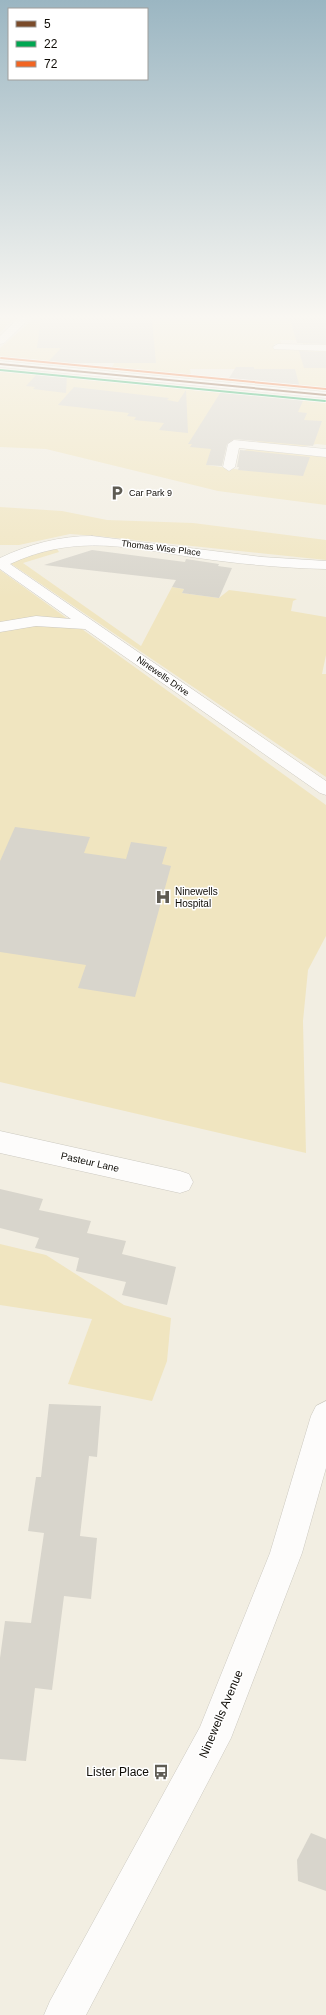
<svg xmlns="http://www.w3.org/2000/svg" width="326" height="2015" font-family="Helvetica,sans-serif">
<rect width="100%" height="100%" fill="#f2eee2"/>
<g fill="#f0e5c0">
<path d="M0,316H18L0,332Z"/>
<path d="M37,316H326V346H322L321,343L303,344L302,340H280L281,344H274L276,349L326,350V389L244,381L243,369H190L191,376L111,369L116,360L64,357L62,364L0,358V348Z"/>
<path d="M0,371L326,403V445L317,444L300,447L257,442L259,439L225,435L221,451L211,450L207,465L249,471L243,452L247,449L326,457V505L218,491L46,449L0,447Z"/>
<path d="M0,507L62,511L107,520L193,523L326,540V560L97,536L70,534L19,545H0Z"/>
<path d="M56,547L59,552L23,563L141,646L172,587L184,589L182,593L219,598L229,590L297,599L293,601L291,611L326,617V655L322,674H326V777L10,563Z"/>
<path d="M0,570L326,805V936L308,970L303,1021L306,1153L0,1082Z"/>
<path d="M0,1244L46,1255L124,1305L171,1318L167,1361L152,1401L68,1384L92,1319L0,1305Z"/>
</g>
<g fill="#d8d5cc">
<path d="M289,316H326V344L297,343Z"/>
<path d="M86,317V318H115V320H152L156,363H67V366L46,364L61,348H37L41,318Z"/>
<path d="M299,351L326,352V368H304Z"/>
<path d="M236,367H254V369H295L300,388L227,381Z"/>
<path d="M39,372L67,375L66,393L33,389L35,387L26,386Z"/>
<path d="M74,387L169,398L167,400L178,402L186,390L188,433L159,430L164,423L134,420L136,417L127,416L129,413L58,405Z"/>
<path d="M222,390L302,397L303,401L298,412L307,413L304,420L322,421L313,446L234,439L227,444L222,466L206,465L211,449L190,447L192,444H188Z"/>
<path d="M240,450L310,457L303,476L238,470L239,467H237Z"/>
<path d="M92,550L185,562L186,559L219,564L218,566L232,568L219,598L182,593L184,589L172,587L176,580L44,565Z"/>
<path d="M15,827L90,837L84,853L126,859L131,842L167,847L162,864L171,866L135,997L78,988L86,965L0,952V861Z"/>
<path d="M0,1189L43,1199L39,1210L91,1221L87,1233L126,1241L122,1254L176,1267L167,1305L122,1295L126,1282L76,1271L79,1258L35,1248L39,1238L0,1228Z"/>
<path d="M49,1404L101,1406L97,1457L89,1456L80,1536L97,1538L91,1599L64,1596L52,1690L35,1688L26,1761L0,1759V1658L5,1621L31,1623L44,1533L28,1531L36,1477H41Z"/>
<path d="M311,1833L326,1839V1891L298,1881L297,1860Z"/>
</g>
<g fill="none" stroke-linecap="round" stroke-linejoin="round">
<g stroke="#ccc9c0" stroke-width="1">
<g id="minor">
<path d="M21,316H32L4,343L0,344V336Z"/>
<path d="M278,344L326,345V351L274,349L273,347Z"/>
<path d="M0,361L326,392V398L0,367Z"/>
<path d="M234,440L326,449V457L239,448L235,467L229,471L223,467L228,444Z"/>
<path d="M92,536L262,557L326,561V569C283,568 241,564 198,558C131,548 76,533 10,564L326,781V795L320,793L85,629L36,626L0,632V622L36,616L71,619L0,569V558C29,544 60,536 92,536Z"/>
<path d="M0,1131L180,1171L189,1174L193,1182L189,1190L180,1193L0,1153Z"/>
<path d="M326,1401V1468L302,1553L231,1738L86,2015H44L50,2001L200,1727L270,1553L311,1416L316,1406Z"/>
</g>
</g>
<use href="#minor" fill="#fdfcfb" fill-rule="evenodd"/>
<g stroke="#fff" stroke-width="3.5">
<path id="bus-1" d="M0,364L326,395"/>
</g>
<g stroke="#fff" stroke-width="3.5">
<path id="bus-2" d="M0,370L325,401"/>
</g>
<g stroke="#fff" stroke-width="3.5">
<path id="bus-3" d="M1,358L326,389"/>
</g>
<use href="#bus-1" stroke="#7a4b2a" stroke-width="2"/>
<use href="#bus-2" stroke="#00a651" stroke-width="2"/>
<use href="#bus-3" stroke="#f26522" stroke-width="2"/>
</g>
<linearGradient id="sky" x2="0" y2="1"><stop stop-color="#9bb6c2"/><stop offset="0.53" stop-color="#f9f7f2"/><stop offset="1" stop-color="#f9f7f2" stop-opacity="0"/></linearGradient>
<rect width="326" height="598" fill="url(#sky)"/>
<defs>
<g id="parking-bare" transform="scale(1.2)"><path d="M-3.5-5.5H1a3.5 3.5 0 0 1 0 7H-1V5.5H-3.5ZM-1-3.4V-.6H.8a1.4 1.4 0 0 0 0-2.8Z" fill="#5e5b53" stroke="#fff" stroke-width="2.5" paint-order="stroke"/></g>
<g id="hospital-bare" transform="scale(1.2)"><path d="M-5-5h3v3.5h4V-5h3V5h-3V1.5h-4V5h-3Z" fill="#5e5b53" stroke="#fff" stroke-width="2.5" paint-order="stroke"/></g>
<g id="bus-bare" transform="scale(1.2)"><path d="M-5-6H5V4H4V6H2V4H-2V6H-4V4H-5ZM-3.5-4V0h7V-4ZM-3.5 1.2v1.5H-2V1.2ZM2 1.2v1.5H3.5V1.2Z" fill="#5e5b53" stroke="#fff" stroke-width="2.5" paint-order="stroke"/></g>
</defs>
<g fill-rule="evenodd">
<use href="#parking-bare" x="117" y="493"/>
<use href="#hospital-bare" x="163" y="897"/>
<use href="#bus-bare" x="161" y="1772"/>
</g>
<g text-anchor="middle" dominant-baseline="central" stroke-width="3" stroke-linejoin="round" paint-order="stroke">
<g font-size="9" fill="#0f0c06" stroke="#fff" text-anchor="start">
<text x="129" y="493">Car Park 9</text>
</g>
<g font-size="9" fill="#0f0c06" stroke="#fff">
<text transform="translate(161 548) rotate(7)">Thomas Wise Place</text>
<text transform="translate(163 676) rotate(35)">Ninewells Drive</text>
</g>
<g font-size="10" fill="#0f0c06" stroke="#fff" text-anchor="start">
<text x="175" y="891">Ninewells<tspan x="175" dy="12">Hospital</tspan></text>
</g>
<g font-size="10" fill="#0f0c06" stroke="#fff">
<text transform="translate(90 1162) rotate(13)">Pasteur Lane</text>
</g>
<g font-size="12" fill="#0f0c06" stroke="#fff">
<text transform="translate(221 1714) rotate(-67)">Ninewells Avenue</text>
</g>
<g font-size="12" fill="#0f0c06" stroke="#fff" text-anchor="end">
<text x="149" y="1772">Lister Place</text>
</g>
</g>
<rect x="8" y="8" width="140" height="72" fill="#ffffff" stroke="#9f9e9b"/>
<rect x="16" y="21" width="20" height="6" fill="#7a4b2a" stroke="#9f9e9b"/>
<text x="44" y="28" font-size="12" fill="#0f0c06">5</text>
<rect x="16" y="41" width="20" height="6" fill="#00a651" stroke="#9f9e9b"/>
<text x="44" y="48" font-size="12" fill="#0f0c06">22</text>
<rect x="16" y="61" width="20" height="6" fill="#f26522" stroke="#9f9e9b"/>
<text x="44" y="68" font-size="12" fill="#0f0c06">72</text>
</svg>
